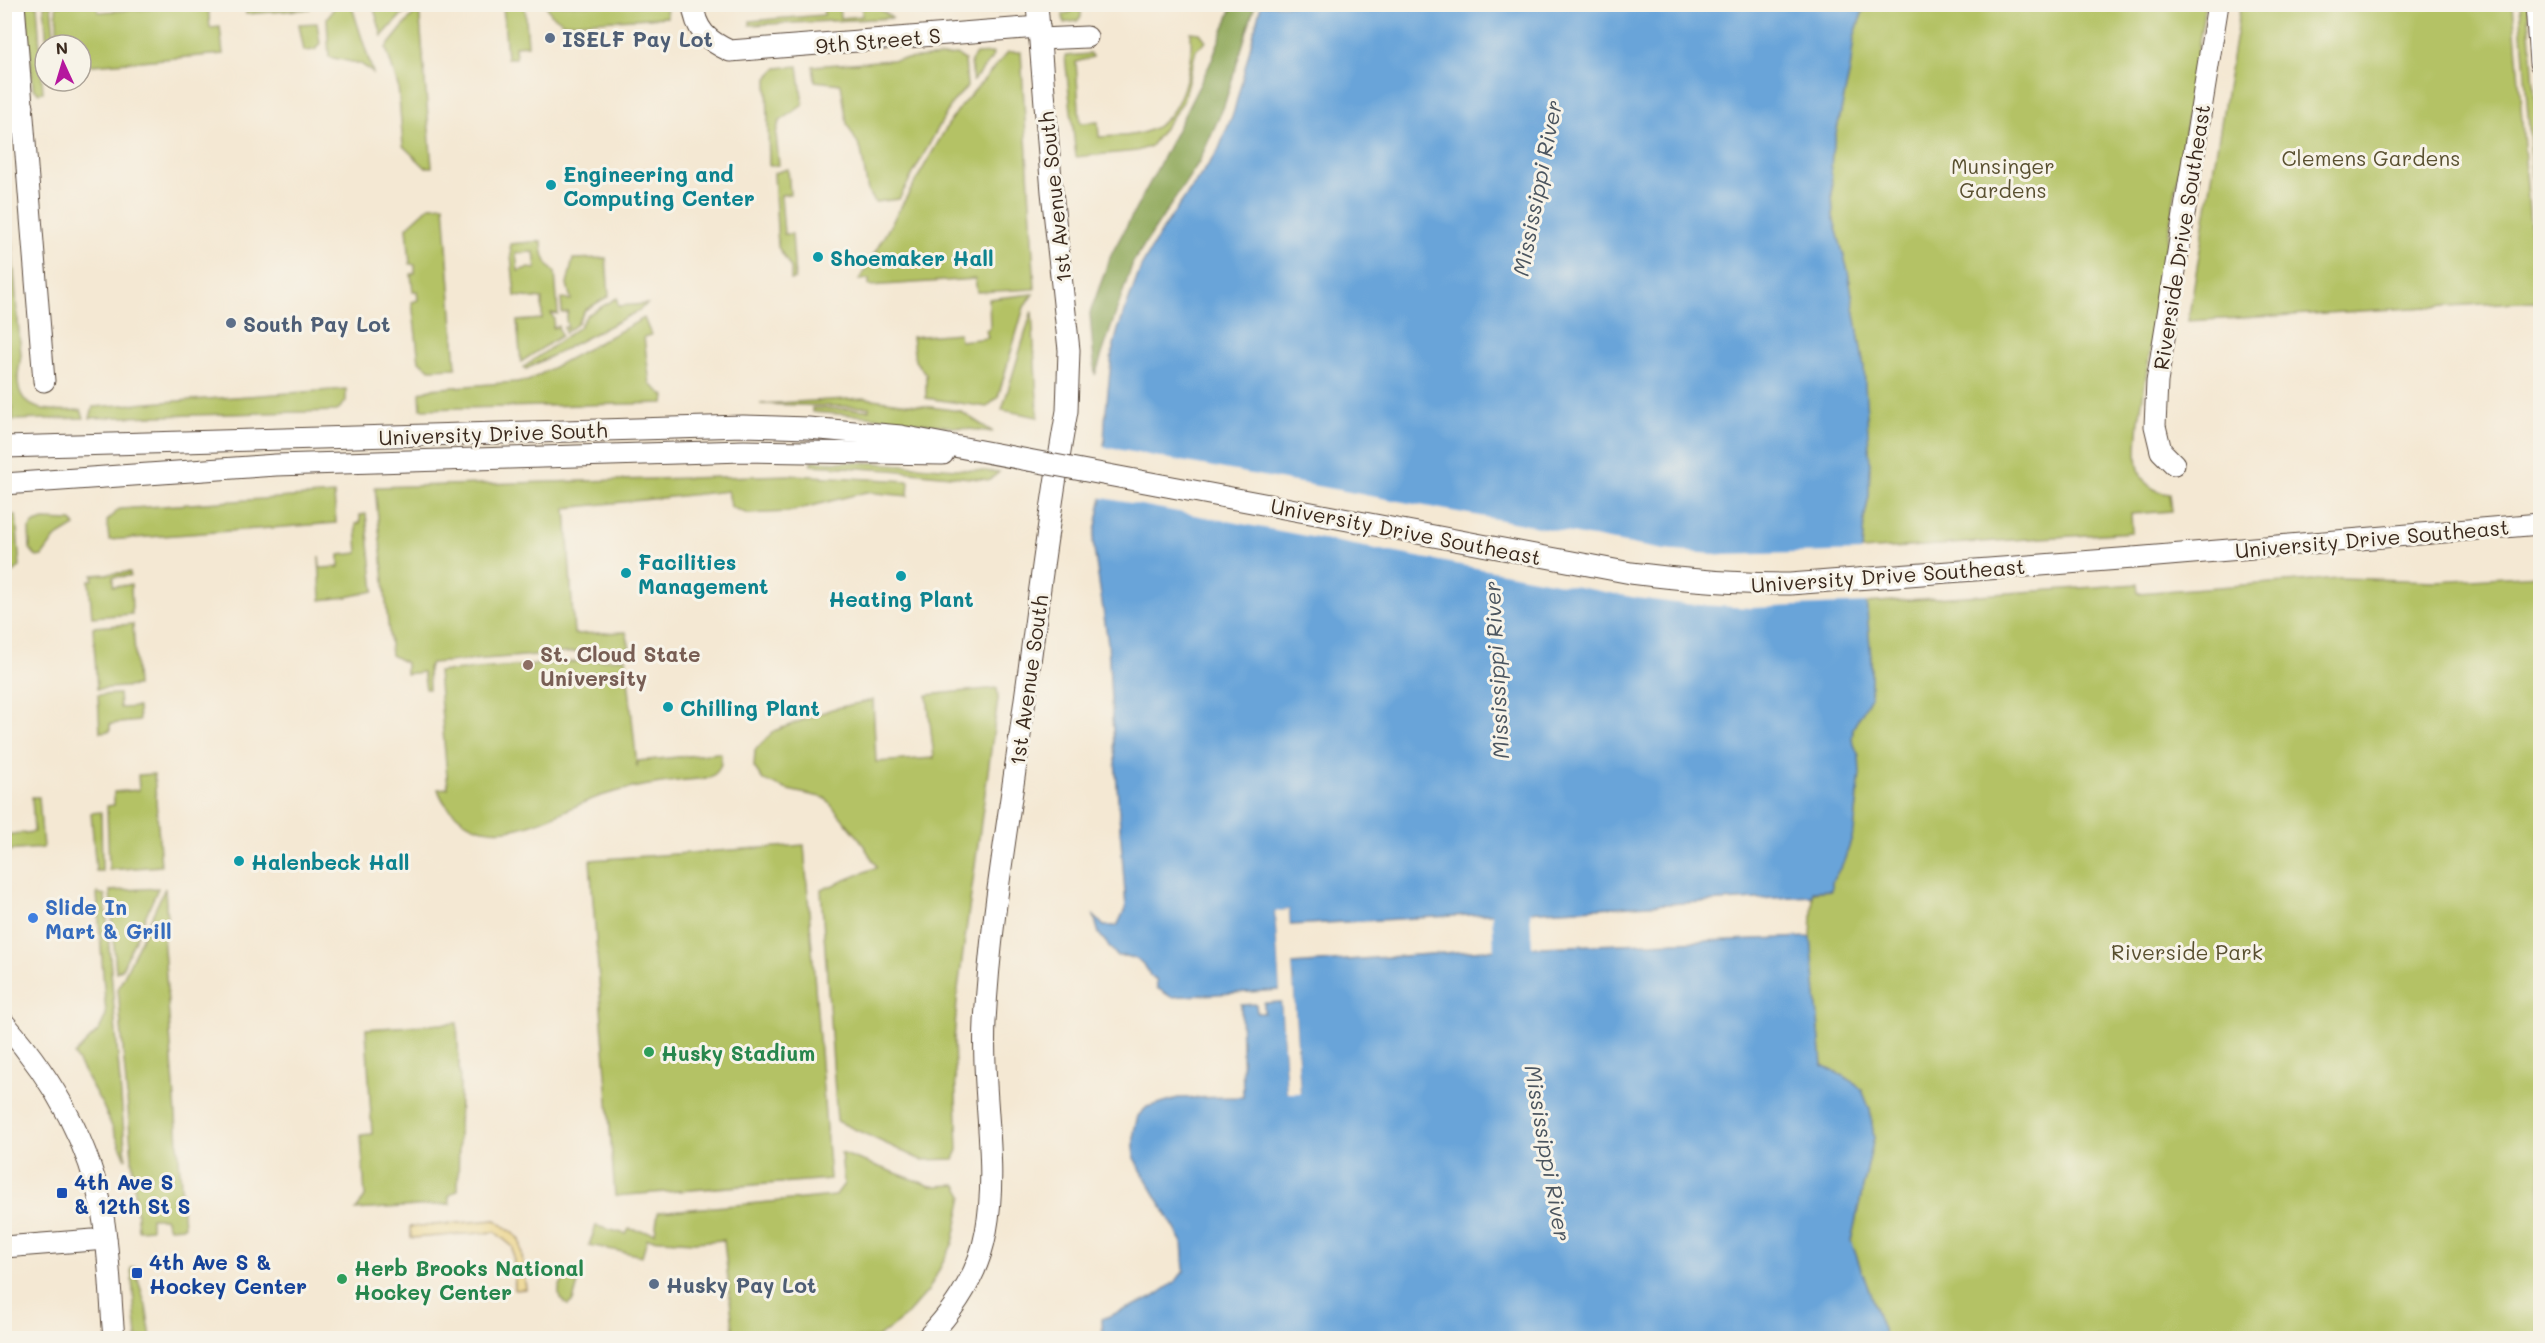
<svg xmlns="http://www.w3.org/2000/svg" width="2545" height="1343" font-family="Mali,sans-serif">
<rect width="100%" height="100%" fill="#f7f3e8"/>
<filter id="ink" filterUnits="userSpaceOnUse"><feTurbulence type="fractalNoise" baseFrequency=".0167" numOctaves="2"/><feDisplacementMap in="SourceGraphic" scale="12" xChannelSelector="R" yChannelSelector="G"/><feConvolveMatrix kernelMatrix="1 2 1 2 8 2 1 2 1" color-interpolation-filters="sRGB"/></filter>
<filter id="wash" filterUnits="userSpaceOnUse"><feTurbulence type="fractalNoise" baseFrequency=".008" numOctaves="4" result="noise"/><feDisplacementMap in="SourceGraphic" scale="24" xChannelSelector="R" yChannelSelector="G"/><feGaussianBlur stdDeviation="1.35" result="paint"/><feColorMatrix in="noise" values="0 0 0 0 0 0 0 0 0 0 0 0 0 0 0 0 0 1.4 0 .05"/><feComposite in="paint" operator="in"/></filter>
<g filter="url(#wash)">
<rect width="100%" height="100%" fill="#f4e8d3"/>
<g fill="#b4c265" stroke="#787642" stroke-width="1.5" fill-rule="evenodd">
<path d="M2241,4L2513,5L2536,301L2188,321Z"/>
<path d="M26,5H37L43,92L39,93L33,88Z"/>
<path d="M44,5H51L55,45H47Z"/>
<path d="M56,5H97L98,12L208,5L210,28L220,27L223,54L81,66V45H58Z"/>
<path d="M245,5H310V9L246,14Z"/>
<path d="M336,5H350L352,7L373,73L361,64L329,57L327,18Z"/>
<path d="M373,5H407L408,8L382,36Z"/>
<path d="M503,5H525L528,45L515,46L516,58H507Z"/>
<path d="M546,5H666L667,17L564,23L551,14Z"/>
<path d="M823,5H839L840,18L862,16V5H874L892,18L750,25V21L824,15Z"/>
<path d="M936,5V4L1017,5L1015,7L1006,10L925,15Z"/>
<path d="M1071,5H1081V17L1077,21L1064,23L1063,14L1071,12Z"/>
<path d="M1865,5H2205L2139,421C2137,451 2129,488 2170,494L2172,511L2131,514L2132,532L1862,550L1864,520L1869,496L1864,368L1848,271L1833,217L1831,167L1832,152L1850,70L1854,37Z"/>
<path d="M2520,5H2528L2540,164V283Z"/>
<path d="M419,7L432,167H425L403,146L398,86L386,48Z"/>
<path d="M317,23L320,43L315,50L304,51L299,24Z"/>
<path d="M1191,32L1200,33L1206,41L1196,50L1183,102L1151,146L1137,151L1076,157L1065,56L1090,54L1093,57L1076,62L1080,123L1098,122L1099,137C1116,136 1135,137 1150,130C1183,117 1193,63 1191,32Z"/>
<path d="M1008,52H1021L1035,289L977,292L975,279L869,286V279L859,280L948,125L960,107Z"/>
<path d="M993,53L992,58L973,81L971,61L976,54Z"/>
<path d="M957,55L965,60L967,87L952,103L899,199L875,202L868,191L861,150L847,124L841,84L815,81L813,66Z"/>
<path d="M798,66L803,105L779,122L776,134L779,165L769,166L767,78L777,68Z"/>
<path d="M5,169L21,355C20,363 18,371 18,379C18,415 56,411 81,410L84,418L13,420L4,291Z"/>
<path d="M788,169L790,194L781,195L784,234H792L795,279L791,280V268L778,247L774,173Z"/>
<path d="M444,205L456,368L430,369L419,361L412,302L418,300L417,291L413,292L411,274L415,273V265L410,264L407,227L430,206Z"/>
<path d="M542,241C542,253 544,265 555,272L558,314L551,313L554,319L553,328L558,326L561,336L521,362L517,321L542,319V299L515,296L510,244ZM534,252L536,269L527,268L518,271L516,253Z"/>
<path d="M606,258L609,296L585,310L577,324L565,333L564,327L568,328L566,320L568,312L562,313L561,299L571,300L567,284L573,259Z"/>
<path d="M1033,294L1024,307L998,397L987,407L926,398V374L915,361L912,337L959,333L960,341L988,338L986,330L990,329L989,299Z"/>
<path d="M617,298L618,306L647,304L638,311L526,369L524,367L579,327L587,315Z"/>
<path d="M1032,311L1038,417L1002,410Z"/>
<path d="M644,318L651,335L644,337L650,384L665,396L664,403L421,409L420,393L430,389L528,381Z"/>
<path d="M346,389V401L337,411L90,418L93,407Z"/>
<path d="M865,398L960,411L993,432L866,416L812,412V408L869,410V407L760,404Z"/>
<path d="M811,461L874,463L999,472L990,480L891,470L811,465Z"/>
<path d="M792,475L909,481L908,496L866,492L788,512L748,514L731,507L728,491L566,508L574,634L626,632L630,648L431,663L428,668L429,689H426L423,672L406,674V663L391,655L375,487Z"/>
<path d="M334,494L336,523L109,540L107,521L119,509Z"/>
<path d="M366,514L374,591L347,597L321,600L319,556L320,568L339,567V555L358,553L356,524L360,523V515Z"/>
<path d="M16,515L20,567L10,574L5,516Z"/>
<path d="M44,520L72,521L75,526L55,538L42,556L37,557L30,549L29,529L34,523Z"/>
<path d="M130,572V576L113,577V586L131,585L132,614L92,617L89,580H93V575Z"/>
<path d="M2540,575V1338H1886L1851,1241L1874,1138L1870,1110L1862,1090L1854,1082L1822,1065L1811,937L1813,892L1832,890V882L1844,861L1854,831L1858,798L1859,756L1852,740L1853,728L1871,696V658L1865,603L2137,584L2138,593L2339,578L2436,581Z"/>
<path d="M133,624L137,686L97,689L93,627Z"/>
<path d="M626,658L637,767L638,761L718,753L721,755C722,767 719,772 709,778C672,781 636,785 601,796C558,810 501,852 459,817C449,809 442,802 438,789L448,788L438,672Z"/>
<path d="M997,688L998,699L958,989L954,1041L958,1150L954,1159L921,1160L837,1121L821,890L877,867L859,838L825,798L788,790L763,780L754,767L755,750L774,731L832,709L873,700L876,762L934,758L927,695Z"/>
<path d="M119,694L120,708L138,707L139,721L110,724V731L100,732L98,695Z"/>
<path d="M154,774L161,866L109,870L107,806L114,805V792L139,790L138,775Z"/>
<path d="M32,797H39L43,848L5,851V835L34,832Z"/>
<path d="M101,812L102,871H96L91,813Z"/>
<path d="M804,845L830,1179L615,1196L590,860Z"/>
<path d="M158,888L122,969L116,972L110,891Z"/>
<path d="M165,888L167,919L162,920L184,1227L169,1228L165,1218H151V1229L138,1230L118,989Z"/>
<path d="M97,893L105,895L126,1159L103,1106L74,1055L99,1030L106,1015Z"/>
<path d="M457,1023L460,1085L458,1190L449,1196L450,1204L356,1210L365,1197L361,1135L372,1134L366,1029Z"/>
<path d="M841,1153L931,1186L957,1185L963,1196L953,1243L928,1291L905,1317L877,1338H734L724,1240L694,1242L647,1239L642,1256L589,1245L596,1226L626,1234L629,1229L655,1233L658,1212L835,1196L844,1184Z"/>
<path d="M134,1267L146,1306L151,1338H137L131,1268Z"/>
<path d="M573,1273H578L580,1276L573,1301L568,1305L560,1299C556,1287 562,1279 573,1273Z"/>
</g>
<path fill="#8fa85a" stroke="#65693c" stroke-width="1.5" d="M1233,5H1255L1224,106L1199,162L1133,262L1095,375L1090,313L1111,255L1154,175L1210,64Z"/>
<path fill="#eeda9e" stroke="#94825e" stroke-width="1.5" d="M496,1220L520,1239L526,1289L515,1290L513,1247L495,1232L411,1238L410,1227Z"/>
<g fill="#69a4d9" stroke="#52677c" stroke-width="1.5">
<path d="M1261,5H1865L1854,37L1850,70L1832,152L1831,167L1833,217L1848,271L1864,368L1870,463L1869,496L1864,520L1862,550L1871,658V697L1853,728L1852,740L1859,756L1860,773L1854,831L1844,861L1832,882V890L1813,891L1812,896L1290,925L1289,910L1275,912L1280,990L1171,997L1157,988L1156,979L1150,976C1145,960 1133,955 1117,956L1099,934L1094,916L1104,926H1117L1126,907L1112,718L1108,643L1093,542L1102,496L1105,421L1112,352L1118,330L1141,267L1164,227L1218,151L1234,111Z"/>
<path d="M1811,937L1822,1065L1854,1082L1862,1090L1870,1110L1874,1138L1851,1241L1886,1338H1103L1102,1319L1152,1298L1175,1282L1184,1271L1182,1241L1134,1158V1131L1138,1116L1147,1107L1178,1098L1243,1097L1241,1005L1256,1004L1257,1013H1264V1003L1281,1002L1287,1092H1300L1292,964L1513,948Z"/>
</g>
<g fill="#f4e8d3">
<path d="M1100,446L1663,550L1725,555L1865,551L1868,603L1751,608L1683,604L1637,598L1098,497Z"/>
<path d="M1289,910L1290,928L1287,926L1286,914H1278L1283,990L1280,993L1275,911Z"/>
<path d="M1292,961L1300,1093H1287L1281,999L1284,1002L1290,1090H1297L1289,964Z"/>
</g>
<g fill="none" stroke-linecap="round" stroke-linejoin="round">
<path stroke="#69a4d9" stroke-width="38" d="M1508,861L1513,948L1522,998"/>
</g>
</g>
<g filter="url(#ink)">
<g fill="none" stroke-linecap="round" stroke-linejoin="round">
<g stroke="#574639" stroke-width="23">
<g id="minor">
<path d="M14,4L44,381"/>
<path d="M693,4C695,30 708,41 730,51L1039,27"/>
<path d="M2536,4L2540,63"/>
<path d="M1040,39L1087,37"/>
<path d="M4,108L23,107"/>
<path d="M4,447L743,426L808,428L901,436L1028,460"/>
<path d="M2174,464L2161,451L2155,426L2157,382L2218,4"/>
<path d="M4,484L276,465L744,451L943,454"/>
<path d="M2133,558L2540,524"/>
<path d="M4,1023C51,1077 89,1141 102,1211C110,1253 110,1296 114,1338"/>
<path d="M4,1247L106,1239"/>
<path d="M927,1338C955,1309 979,1272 986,1232C999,1163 981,1091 985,1022C990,923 1008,825 1021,728C1036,622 1048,515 1067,411L1069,350L1052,192L1037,4"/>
</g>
</g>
<use href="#minor" stroke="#fff" stroke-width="21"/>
<g stroke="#574639" stroke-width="23" stroke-linecap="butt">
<path id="minor-bridge" d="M1028,460L1631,573C1685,580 1736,584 1790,584L2133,558"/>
</g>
<use href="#minor-bridge" stroke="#fff" stroke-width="21"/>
</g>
</g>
<g fill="#5c6f8a" stroke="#f7f3e8" stroke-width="2">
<circle cx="550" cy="38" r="6"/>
<circle cx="231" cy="323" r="6"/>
<circle cx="654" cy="1284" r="6"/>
</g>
<g fill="#0f9aa8" stroke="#f7f3e8" stroke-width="2">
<circle cx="551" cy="185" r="6"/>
<circle cx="818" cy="257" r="6"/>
<circle cx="626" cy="573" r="6"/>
<circle cx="901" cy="576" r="6"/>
<circle cx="668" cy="707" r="6"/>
<circle cx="239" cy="861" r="6"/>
</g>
<circle fill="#8d6e63" stroke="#f7f3e8" stroke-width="2" cx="528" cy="665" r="6"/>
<circle fill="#3f7fe0" stroke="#f7f3e8" stroke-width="2" cx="33" cy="918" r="6"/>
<g fill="#2e9e5b" stroke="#f7f3e8" stroke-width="2">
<circle cx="649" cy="1052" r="6"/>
<circle cx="342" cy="1279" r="6"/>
</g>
<g fill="#1a4fb4" stroke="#f7f3e8" stroke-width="2">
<rect x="56" y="1187" width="12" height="12" rx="3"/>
<rect x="131" y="1267" width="12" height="12" rx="3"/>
</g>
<g text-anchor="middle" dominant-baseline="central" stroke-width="6" stroke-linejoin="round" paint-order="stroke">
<g font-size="21" font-weight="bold" fill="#4e5e75" stroke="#f7f3e8" text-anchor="start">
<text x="562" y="38">ISELF Pay Lot</text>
<text x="243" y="323">South Pay Lot</text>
<text x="666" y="1284">Husky Pay Lot</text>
</g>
<g font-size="21" fill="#3b2a1e" stroke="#f7f3e8">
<text transform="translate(878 40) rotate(-5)">9th Street S</text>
<text transform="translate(1054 197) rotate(-96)">1st Avenue South</text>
<text transform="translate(2181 237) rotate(-81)">Riverside Drive Southeast</text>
<text transform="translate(493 433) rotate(-2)">University Drive South</text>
<text transform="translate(1406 531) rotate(11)">University Drive Southeast</text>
<text transform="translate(2372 538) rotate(-5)">University Drive Southeast</text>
<text transform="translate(1888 575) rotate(-4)">University Drive Southeast</text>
<text transform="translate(1028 680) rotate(-82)">1st Avenue South</text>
</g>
<g font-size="21" fill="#595030" stroke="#f7f3e8">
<text x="2371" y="157">Clemens Gardens</text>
<text x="2003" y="165">Munsinger<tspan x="2003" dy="24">Gardens</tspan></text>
<text x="2187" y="951">Riverside Park</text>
</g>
<g font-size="21" font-weight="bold" fill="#0d838f" stroke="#f7f3e8" text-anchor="start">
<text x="563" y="173">Engineering and<tspan x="563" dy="24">Computing Center</tspan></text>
<text x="830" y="257">Shoemaker Hall</text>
<text x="638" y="561">Facilities<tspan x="638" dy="24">Management</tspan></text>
<text x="901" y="598" text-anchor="middle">Heating Plant</text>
<text x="680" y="707">Chilling Plant</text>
<text x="251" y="861">Halenbeck Hall</text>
</g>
<g font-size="21" font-weight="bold" fill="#785e54" stroke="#f7f3e8" text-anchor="start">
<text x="540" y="653">St. Cloud State<tspan x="540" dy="24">University</tspan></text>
</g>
<g font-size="21" font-weight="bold" fill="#366cbe" stroke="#f7f3e8" text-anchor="start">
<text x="45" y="906">Slide In<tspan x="45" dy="24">Mart &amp; Grill</tspan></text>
</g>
<g font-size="21" font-weight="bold" fill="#27864d" stroke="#f7f3e8" text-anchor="start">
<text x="661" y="1052">Husky Stadium</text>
<text x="354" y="1267">Herb Brooks National<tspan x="354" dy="24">Hockey Center</tspan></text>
</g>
<g font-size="21" font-weight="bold" fill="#164399" stroke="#f7f3e8" text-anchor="start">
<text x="74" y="1181">4th Ave S<tspan x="74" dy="24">&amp; 12th St S</tspan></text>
<text x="149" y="1261">4th Ave S &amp;<tspan x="149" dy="24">Hockey Center</tspan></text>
</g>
<g font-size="22" font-style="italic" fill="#4b555f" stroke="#f7f3e8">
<text transform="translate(1537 188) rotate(-79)">Mississippi River</text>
<text transform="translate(1496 670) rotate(-93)">Mississippi River</text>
<text transform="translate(1548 1153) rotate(80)">Mississippi River</text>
</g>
</g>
<rect width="2545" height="1343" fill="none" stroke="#f7f3e8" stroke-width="24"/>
<g transform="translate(63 63) rotate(356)"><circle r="28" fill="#f7f3e8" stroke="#aca397" stroke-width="1.5"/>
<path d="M0-4.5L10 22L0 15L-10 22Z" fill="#b5179e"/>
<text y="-9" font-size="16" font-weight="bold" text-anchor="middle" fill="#3b2a1e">N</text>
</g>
</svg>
